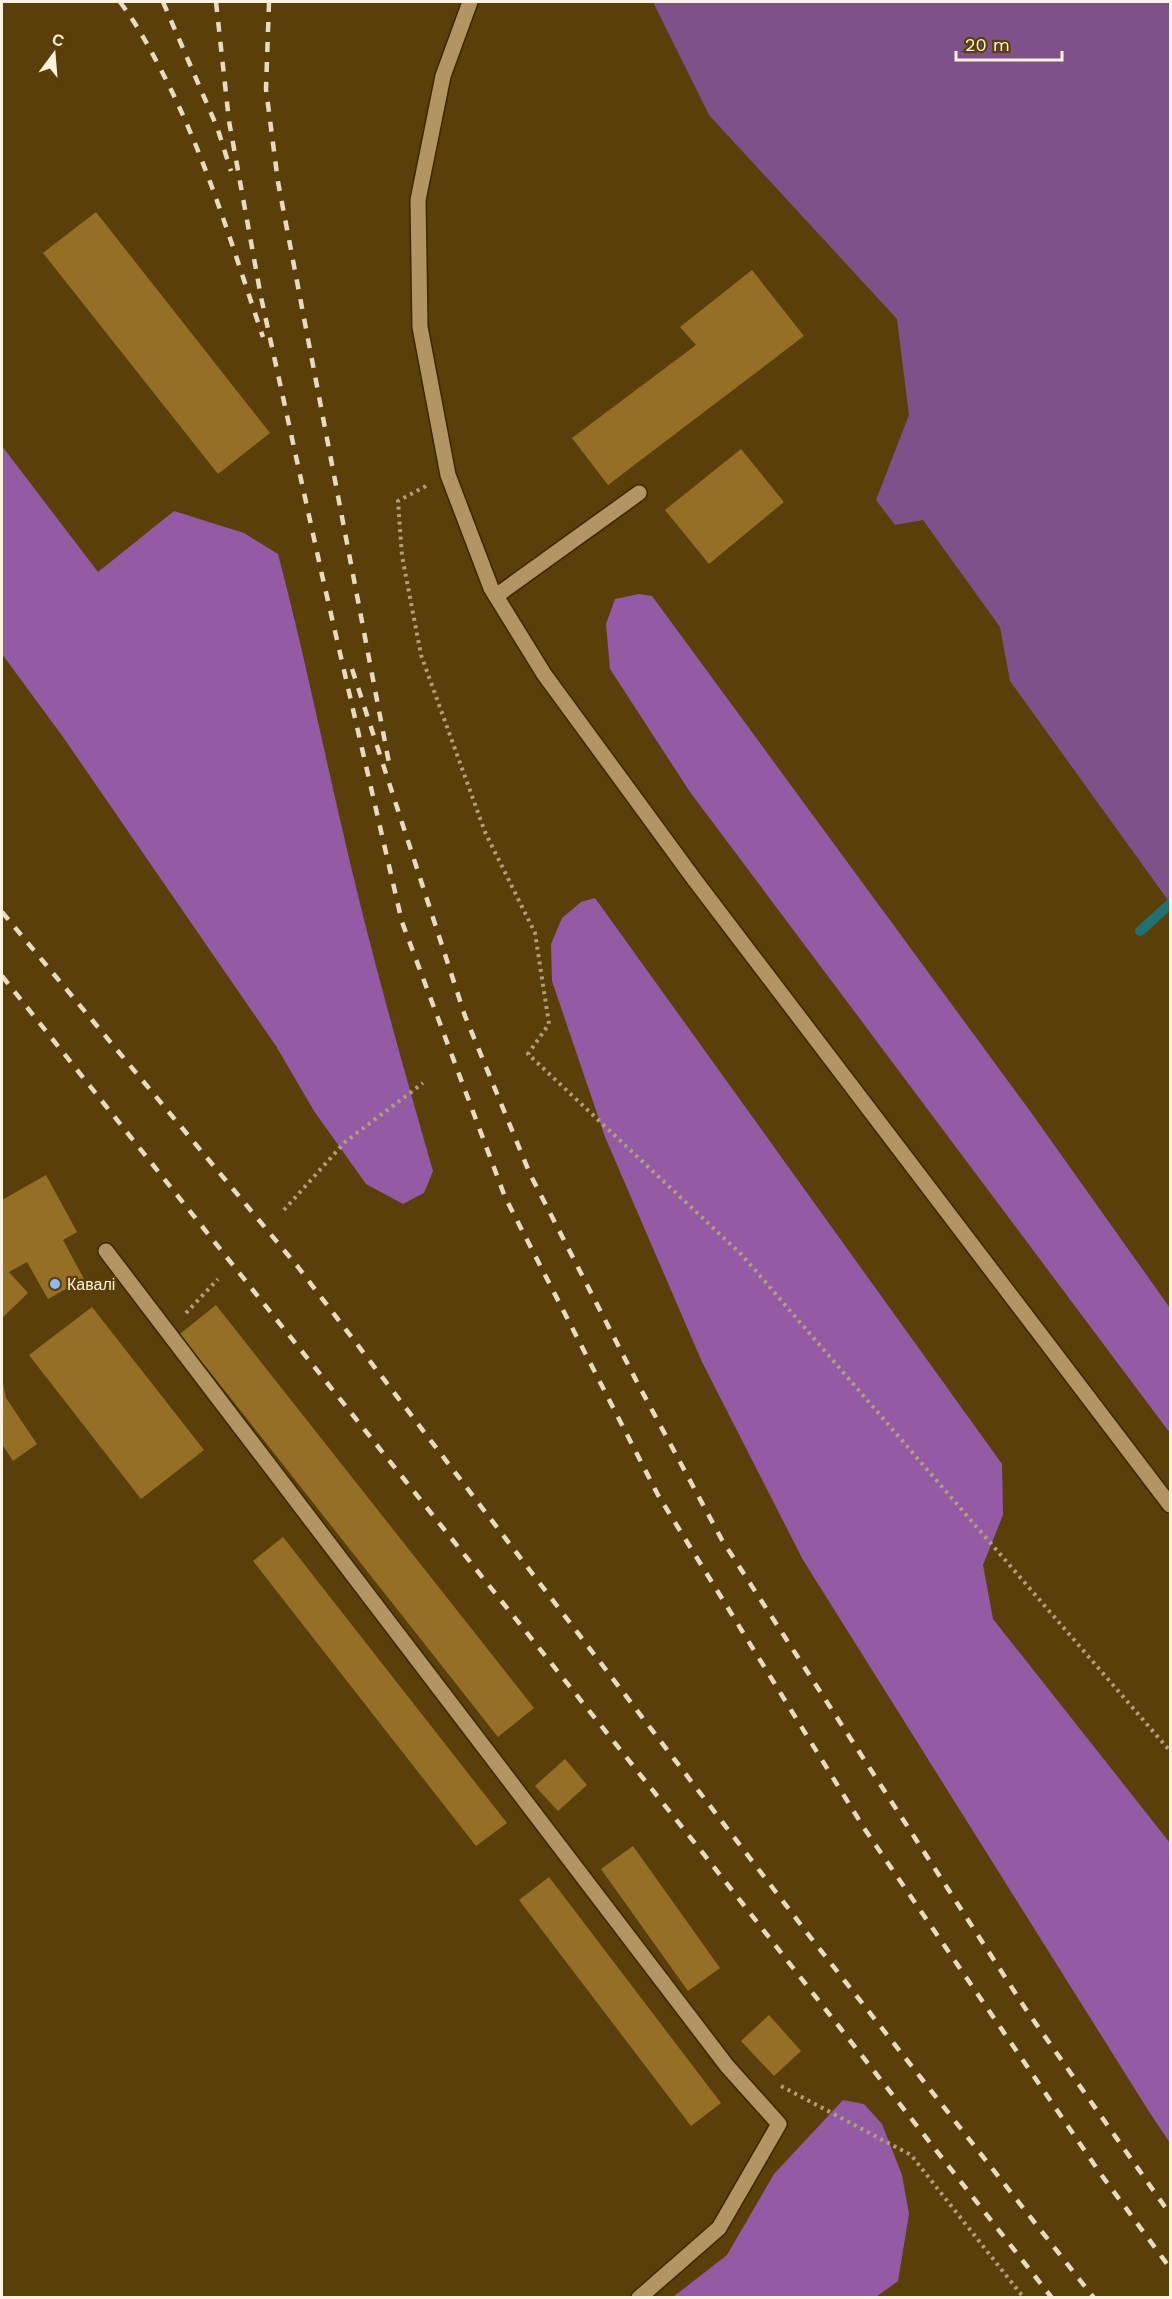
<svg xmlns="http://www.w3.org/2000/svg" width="1172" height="2299" font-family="'Work Sans',sans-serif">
<rect width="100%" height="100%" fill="#5a3f0a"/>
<path fill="#7f518b" d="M653,2H1170V903L1010,681L1000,627L923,520L895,525L876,500L909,415L897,319L709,115Z"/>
<g fill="#945aa3">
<path d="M2,446L98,572L174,511L244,533L278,554C301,641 319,728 339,815C366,935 399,1053 433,1171L424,1193L403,1204L366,1184L314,1111L276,1046L63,737L2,654Z"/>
<path d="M639,594L652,596L1030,1111L1170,1308V1433L690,792L610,669L606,624L615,599Z"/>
<path d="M595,898L1002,1464L1003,1515L983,1565L993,1619L1170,1843V2143L1148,2110L803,1560L702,1362L605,1137L552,981L551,944L562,918L581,902Z"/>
<path d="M843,2100L864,2104L882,2124L902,2175L909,2214L898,2281L876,2297H673L727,2255L774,2174Z"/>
</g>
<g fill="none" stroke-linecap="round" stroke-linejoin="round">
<path stroke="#1f7174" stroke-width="10" d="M1140,931L1170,904"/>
</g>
<g fill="#966f26">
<path d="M96,212L270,433L218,474L43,253Z"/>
<path d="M752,270L804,336L608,485L572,438L696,345L680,327Z"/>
<path d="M741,449L784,502L709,564L665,510Z"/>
<path d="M46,1175L77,1232L63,1240L84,1279L48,1299L27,1262L9,1272L28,1293L2,1318V1200Z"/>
<path d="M216,1305L534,1708L498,1737L180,1334Z"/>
<path d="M92,1307L204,1450L141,1499L29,1355Z"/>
<path d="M2,1379L6,1398L37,1444L13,1461L2,1444Z"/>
<path d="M283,1537L507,1823L476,1846L253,1561Z"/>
<path d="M565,1759L587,1785L558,1811L535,1786Z"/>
<path d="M633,1846L720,1968L688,1991L601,1869Z"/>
<path d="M549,1877L721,2103L691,2126L519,1900Z"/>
<path d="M769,2015L801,2051L774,2076L741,2041Z"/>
</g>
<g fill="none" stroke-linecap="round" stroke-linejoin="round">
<g stroke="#3b2700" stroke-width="18">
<g id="service">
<path d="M496,596L639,493"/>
<path d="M106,1251L727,2066L779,2124L719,2228L639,2298"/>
</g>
</g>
<g stroke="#3b2700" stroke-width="18">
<path id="tertiary" d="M470,2L443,76L418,200L420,327L448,475L491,588L544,674L694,879L1170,1505"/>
</g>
<g stroke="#b29f7b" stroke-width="4" stroke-dasharray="3 4.5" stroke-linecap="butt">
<path d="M426,486L398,501L402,556L421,655L485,832L535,933L549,1024L528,1054L742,1255L1170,1751"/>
<path d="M284,1210L345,1142L423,1083"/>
<path d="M186,1313L218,1279"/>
<path d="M781,2086L911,2155L1024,2298"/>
</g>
<use href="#service" stroke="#b39463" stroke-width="15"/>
<use href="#tertiary" stroke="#b39463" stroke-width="15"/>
<g stroke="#e9dac1" stroke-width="4.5" stroke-dasharray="10 10" stroke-linecap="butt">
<path d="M120,2C136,23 148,45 160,68C205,153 232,246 263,337"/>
<path d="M163,2L217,127L231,171"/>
<path d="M216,2L229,121L261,297L322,575L402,922L505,1197L658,1495L864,1828L1100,2173L1170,2268"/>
<path d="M269,2L266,89L278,182L389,763"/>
<path d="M352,669L465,1016L530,1174L638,1384L722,1540L1027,2011L1170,2214"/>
<path d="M2,912L298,1267L811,1938L1094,2298"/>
<path d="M2,976L706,1857L1052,2298"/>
</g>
</g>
<circle fill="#8db9fc" stroke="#5a3f0a" stroke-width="2" cx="55" cy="1284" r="6"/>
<g text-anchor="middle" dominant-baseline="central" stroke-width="4.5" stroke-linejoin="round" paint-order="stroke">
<g font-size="16" fill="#fff2de" stroke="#5a3f0a" text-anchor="start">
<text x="67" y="1284">Кавалі</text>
</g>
</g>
<rect width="1172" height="2299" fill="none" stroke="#fff2de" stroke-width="6"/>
<g transform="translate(54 54) rotate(16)" stroke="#5a3f0a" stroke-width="4.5" paint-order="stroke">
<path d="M0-4.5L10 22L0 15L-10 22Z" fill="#fff2de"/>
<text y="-9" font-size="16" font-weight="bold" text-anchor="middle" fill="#fff2de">С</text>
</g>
<path d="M956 51v9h106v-9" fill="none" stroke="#fff2de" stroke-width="3"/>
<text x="965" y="51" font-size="18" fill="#fff2de" stroke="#5a3f0a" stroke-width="4.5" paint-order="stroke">20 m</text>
</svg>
